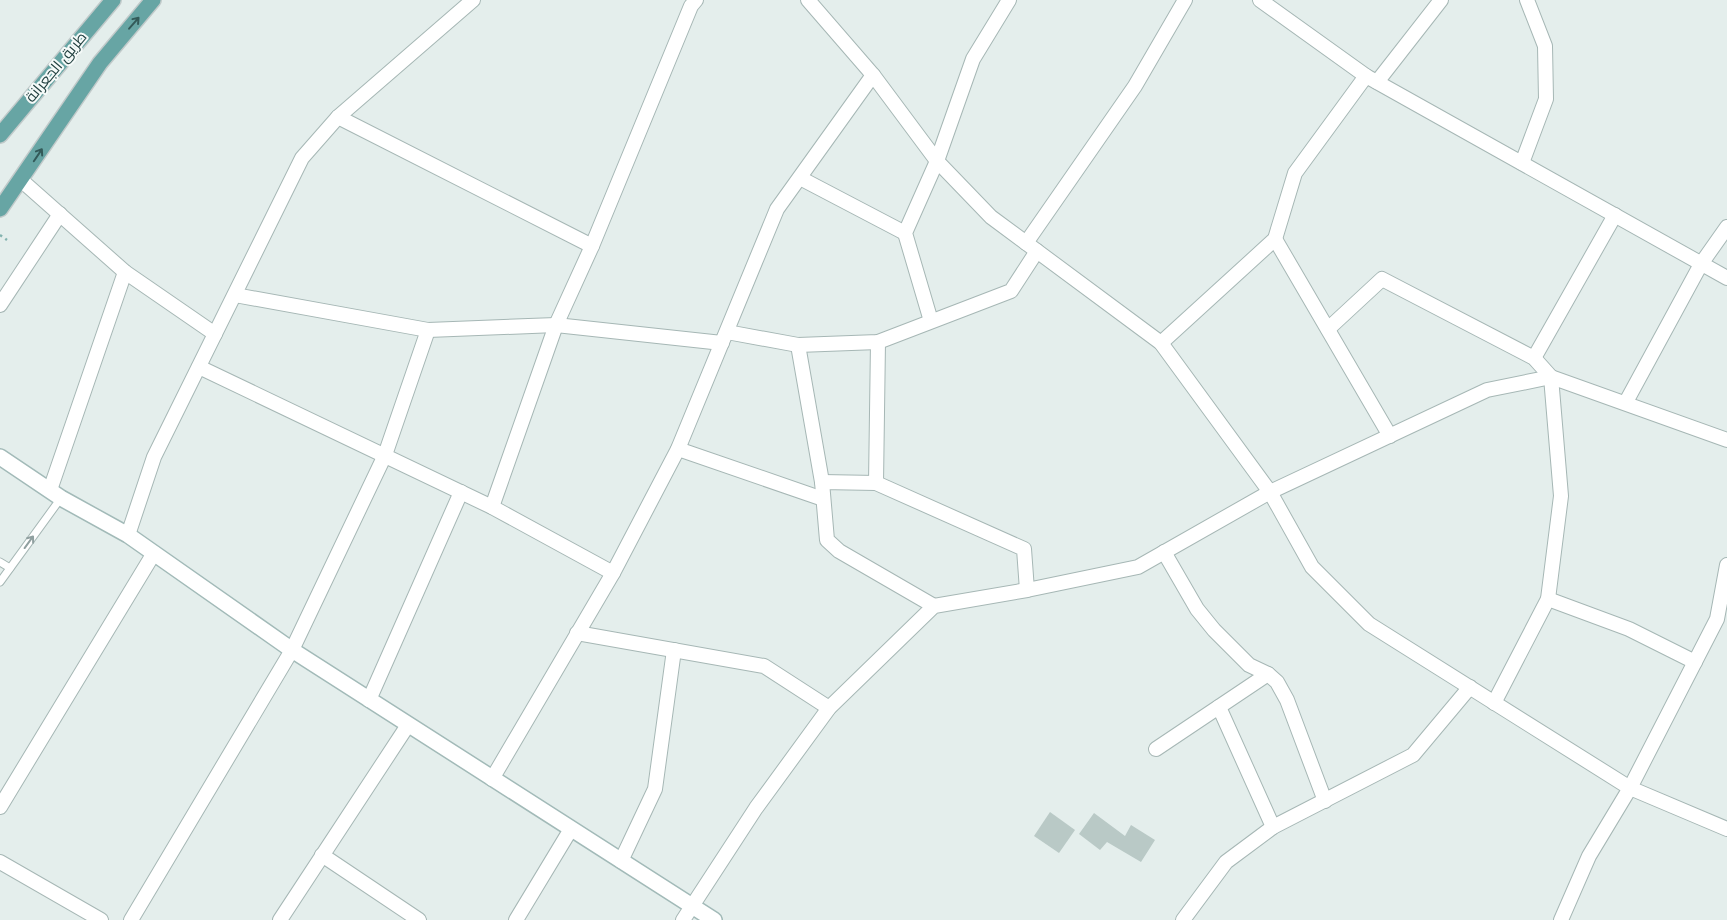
<svg xmlns="http://www.w3.org/2000/svg" width="1727" height="920" font-family="Raleway,Cairo,sans-serif">
<rect width="100%" height="100%" fill="#e4eeec"/>
<g fill="#b9c9c6">
<path d="M1050,812L1075,830L1059,853L1034,836Z"/>
<path d="M1094,813L1125,836L1131,825L1155,840L1141,862L1107,842L1100,850L1079,834Z"/>
</g>
<g fill="none" stroke-linecap="round" stroke-linejoin="round">
<g stroke="#a6b7b5" stroke-width="9">
<g id="service">
<path d="M0,562L10,568"/>
<path d="M0,582L61,498"/>
</g>
</g>
<g stroke="#a6b7b5" stroke-width="16">
<g id="minor">
<path d="M808,0L873,75L937,161L991,217L1161,343L1270,492L1312,567L1369,624L1630,788L1727,829"/>
<path d="M1260,0L1366,76L1727,278"/>
<path d="M1377,82L1441,0"/>
<path d="M338,117L592,246"/>
<path d="M1522,163L1546,99L1545,46L1527,0"/>
<path d="M800,178L905,233"/>
<path d="M21,180L125,272L215,334"/>
<path d="M1275,239L1390,436"/>
<path d="M1026,243L1135,86L1185,0"/>
<path d="M235,295L428,330L556,325L722,343"/>
<path d="M0,305L60,214"/>
<path d="M931,321L905,233L937,161L973,59L1009,0"/>
<path d="M1328,329L1382,279L1534,358L1551,377L1561,496L1548,599L1494,703"/>
<path d="M727,332L798,345L878,342L1011,291L1037,251"/>
<path d="M1161,343L1275,239L1295,173L1366,76"/>
<path d="M798,345L822,482"/>
<path d="M1534,358L1615,215"/>
<path d="M199,367L492,507L613,573"/>
<path d="M1626,402L1701,264L1727,227"/>
<path d="M678,449L823,499"/>
<path d="M876,483L878,342"/>
<path d="M50,490L125,272"/>
<path d="M492,507L556,325L592,246L691,6L696,0"/>
<path d="M128,535L154,457L302,158L338,117L473,0"/>
<path d="M1164,552L1197,609L1214,630L1249,665L1268,674L1277,682L1287,700L1325,801"/>
<path d="M1548,599L1629,629L1695,662"/>
<path d="M934,606L839,551L827,540L822,482L876,483L1024,549L1027,590"/>
<path d="M577,633L764,666L829,708"/>
<path d="M369,700L461,492"/>
<path d="M1219,707L1273,827"/>
<path d="M1156,749L1268,674"/>
<path d="M492,779L613,573L678,449L777,209L873,75"/>
<path d="M0,807L154,553"/>
<path d="M322,855L419,920"/>
<path d="M621,861L655,789L674,650"/>
<path d="M0,862L101,920"/>
<path d="M131,920L292,650L385,455L428,330"/>
<path d="M280,920L408,725"/>
<path d="M516,920L571,829"/>
<path d="M683,920L756,808L829,708L934,606L1027,590L1138,567L1270,492L1487,390L1551,377L1727,440"/>
<path d="M1183,920L1226,862L1273,827L1413,755L1470,687"/>
<path d="M1561,920L1589,856L1630,788L1717,619L1727,565"/>
</g>
</g>
<g stroke="#a2bab8" stroke-width="18">
<path id="secondary" d="M0,457L61,498L128,535L292,650L714,920"/>
</g>
<g stroke="#c1caca" stroke-width="18">
<g id="primary">
<path d="M0,135L113,0"/>
<path d="M0,209L100,63L153,0"/>
</g>
</g>
<path stroke="#83b3af" stroke-width="2.5" stroke-dasharray="2.5 4" stroke-linecap="butt" d="M0,235L7,240"/>
<use href="#service" stroke="#fff" stroke-width="7"/>
<use href="#minor" stroke="#fff" stroke-width="14"/>
<use href="#secondary" stroke="#fff" stroke-width="15"/>
<use href="#primary" stroke="#67a5a4" stroke-width="15"/>
</g>
<defs><path id="oneway-shaft" d="M-6 0H5M1.5-3L5.5 0L1.5 3" fill="none" stroke-width="1.6" stroke-linecap="round" stroke-linejoin="round" transform="scale(1.25)"/></defs>
<g stroke="#335a59">
<use href="#oneway-shaft" transform="translate(134 23) rotate(-49)"/>
<use href="#oneway-shaft" transform="translate(38 155) rotate(-56)"/>
</g>
<use stroke="#90a0a0" href="#oneway-shaft" transform="translate(29 542) rotate(-54)"/>
<g text-anchor="middle" dominant-baseline="central" stroke-width="4" stroke-linejoin="round" paint-order="stroke">
<g font-size="15" fill="#224140" stroke="#f5faf9">
<text transform="translate(56 67) rotate(-50)">طريق الجعرانة</text>
</g>
</g>
</svg>
